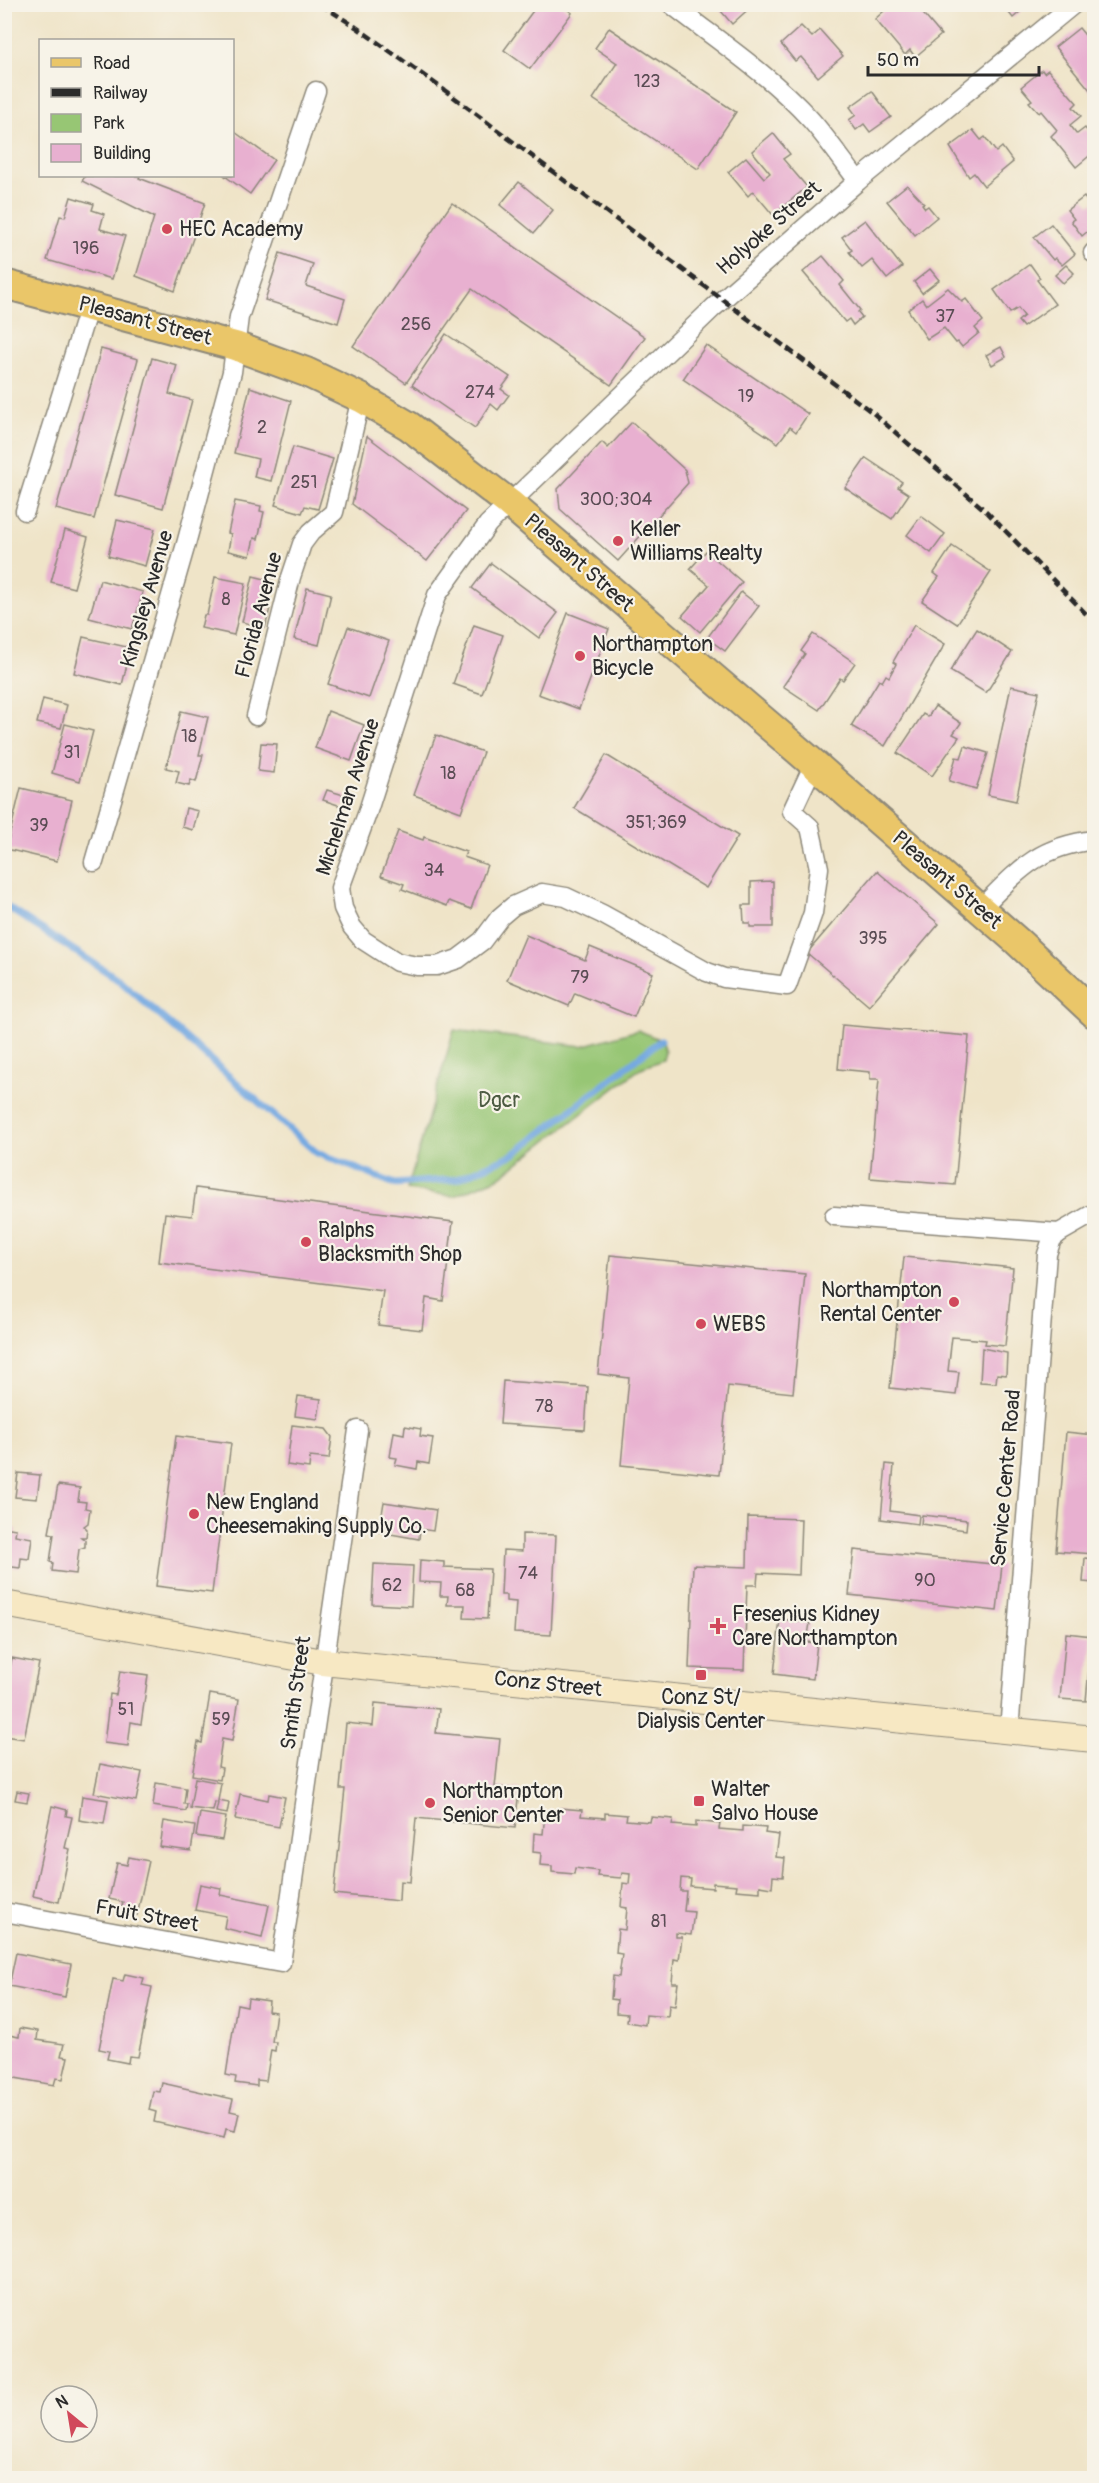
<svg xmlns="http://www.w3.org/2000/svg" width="1099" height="2483" font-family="Pangolin,sans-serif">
<rect width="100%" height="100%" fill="#f7f3e8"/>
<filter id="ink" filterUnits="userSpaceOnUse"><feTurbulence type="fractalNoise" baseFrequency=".0167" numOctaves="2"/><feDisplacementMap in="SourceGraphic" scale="12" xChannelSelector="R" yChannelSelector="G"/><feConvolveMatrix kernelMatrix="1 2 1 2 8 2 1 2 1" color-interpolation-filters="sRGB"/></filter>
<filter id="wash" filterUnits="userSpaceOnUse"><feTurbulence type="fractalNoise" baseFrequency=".008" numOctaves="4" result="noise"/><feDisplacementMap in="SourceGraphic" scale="24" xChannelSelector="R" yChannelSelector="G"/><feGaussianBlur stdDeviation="1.35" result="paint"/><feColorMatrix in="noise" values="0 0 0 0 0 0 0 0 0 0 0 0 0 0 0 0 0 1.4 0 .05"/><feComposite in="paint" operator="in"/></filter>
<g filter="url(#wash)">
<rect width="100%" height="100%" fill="#efe4c8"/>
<path fill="#97c674" stroke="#617850" stroke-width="1.5" d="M454,1030L582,1046L638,1030L663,1041L665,1051L663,1060L641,1068L498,1178L454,1196L407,1190Z"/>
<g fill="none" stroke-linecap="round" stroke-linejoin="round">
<path stroke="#75a9e1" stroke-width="7" d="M4,905L118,979L317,1153L395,1184L457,1179L514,1154L661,1040"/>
</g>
<g id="blocks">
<g fill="#e8b0d0">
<path d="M538,4H560L572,13L530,69L504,50Z"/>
<path d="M715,4H754L732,24Z"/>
<path d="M892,4H921L923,7L919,9L941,35L915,57L910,50L905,55L875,19Z"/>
<path d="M1002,4H1029L1013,18Z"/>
<path d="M801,26L812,37L820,30L843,56L818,77L801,57L795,61L781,44Z"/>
<path d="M609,28L736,112L698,169L593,99L617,63L595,48Z"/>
<path d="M1079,28L1094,46V95L1055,47Z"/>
<path d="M1042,70L1044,73L1048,70L1077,103L1073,107L1081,116L1070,125L1077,134L1085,128L1094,139V152L1076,167L1051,136L1057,130L1041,111L1039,113L1029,102L1032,100L1021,87Z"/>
<path d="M872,91L891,117L870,132L864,124L856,130L849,120L856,115L850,107Z"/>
<path d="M232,130L274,160L250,194L225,176H232Z"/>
<path d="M973,130L981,140L985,137L996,152L1002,147L1013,162L984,186L974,173L969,177L950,147Z"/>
<path d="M773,133L790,154L783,159L807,187L773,215L753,191L748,196L728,172L746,157L764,178L770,173L752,151Z"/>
<path d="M85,176H140L139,178L205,203L175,291L136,276L154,217L82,181Z"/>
<path d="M519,182L553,210L534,233L500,205Z"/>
<path d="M907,185L924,203L922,204L925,208L928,206L937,217L915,235L887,201Z"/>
<path d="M71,197L94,204L92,210L104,214L100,229L125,236L112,279L47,260L60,216L65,217Z"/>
<path d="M1084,197L1090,205L1094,202V226L1082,236L1071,221L1074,219L1067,210Z"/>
<path d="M452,203L645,337L611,385L472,289L406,383L353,346Z"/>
<path d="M865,220L902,267L887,279L872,260L862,268L849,252L852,250L842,237Z"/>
<path d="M1051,224L1075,254L1062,265L1055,258L1053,260L1034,237Z"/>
<path d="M280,253L313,264L306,286L345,299L338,323L265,300Z"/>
<path d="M823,256L844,281L840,285L860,310L858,312L862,317L853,325L849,319L845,322L803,272Z"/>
<path d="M1030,264L1040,278L1037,280L1055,304L1023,327L1018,321L1024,316L1018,308L1010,313L994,290Z"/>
<path d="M1066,265L1074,273L1063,283L1055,275Z"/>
<path d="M930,269L939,280L922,293L914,282Z"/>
<path d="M948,288L962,302L966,299L983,321L975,328L979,333L962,347L958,342L956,343L944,328L927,339L908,310L922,299L926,305Z"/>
<path d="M446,334L510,377L501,389L509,395L498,410L491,404L475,428L412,385Z"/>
<path d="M706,345L808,414L796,432L790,427L778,443L683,379Z"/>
<path d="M1001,347L1006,357L992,365L986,355Z"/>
<path d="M101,349L138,359L94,519L56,509Z"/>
<path d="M152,358L177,365L169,394L192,400L163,508L115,495Z"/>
<path d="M250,387L291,401L271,481L254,477L258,459L234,453Z"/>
<path d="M632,422L685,470L688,483L618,561L560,509L558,489L602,442L608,448Z"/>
<path d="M367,436L466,511L427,561L352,504Z"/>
<path d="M293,447L333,459L318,509L305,506L302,513L275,505Z"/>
<path d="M866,458L902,482L898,487L909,494L892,519L845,488Z"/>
<path d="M235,501L261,506L260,511L264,512L258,539L254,538L250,556L228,551L231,534L228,533Z"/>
<path d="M921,516L945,534L931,553L907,535Z"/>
<path d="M117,520L155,529L145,566L108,556Z"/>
<path d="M65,530L88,537L74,588L51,582Z"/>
<path d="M952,546L991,572L957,624L922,601L939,577L934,573Z"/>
<path d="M706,551L742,582L700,632L682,616L709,585L690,569Z"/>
<path d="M491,563L558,613L539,638L472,588Z"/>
<path d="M253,576L273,581L266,607L270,608L265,628L242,622Z"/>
<path d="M215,577L246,583L234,635L201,628L204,615H207Z"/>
<path d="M100,580L143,592L132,629L89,618Z"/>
<path d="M307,588L331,594L319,645L294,639Z"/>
<path d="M741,592L759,606L725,651L707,638Z"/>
<path d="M568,613L609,629L579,709L538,694Z"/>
<path d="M474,625L503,635L482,694L453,684Z"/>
<path d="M914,625L945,644L885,746L851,726L879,680L882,682L886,675L889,677L896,664L893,662Z"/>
<path d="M348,627L389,641L369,698L328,684Z"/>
<path d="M977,629L1012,652L986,693L950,671Z"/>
<path d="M813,634L855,663L843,680L840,678L819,710L783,686L805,654L801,651Z"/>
<path d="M83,637L131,648L122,685L74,673Z"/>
<path d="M1011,686L1039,692L1016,801L988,795Z"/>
<path d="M43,699L67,705L61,728L37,723Z"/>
<path d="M935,706L961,723L953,734L959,737L932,776L897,753L923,714L928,717Z"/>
<path d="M181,711L208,717L199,755H203L196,782L191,780L189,786L176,783L179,771L166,768Z"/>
<path d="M328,711L364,725L351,761L315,748Z"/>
<path d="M65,724L93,731L80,781L52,773Z"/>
<path d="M436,735L483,752L461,812L414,795Z"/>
<path d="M261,743L277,744L274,773L258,771Z"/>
<path d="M965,746L988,753L976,789L949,781L956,757L961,758Z"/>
<path d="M606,755L738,836L706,888L574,808Z"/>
<path d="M21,788L72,800L57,861L6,849Z"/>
<path d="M327,790L347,796L344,807L323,800Z"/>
<path d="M186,808L198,811L193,830L182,827Z"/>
<path d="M398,831L423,840L424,837L466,852L464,857L487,865L471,909L449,901L447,906L402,889L404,884L381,876Z"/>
<path d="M877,871L939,924L869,1006L807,953Z"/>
<path d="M773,881V927H750V923H744L743,905H751V882Z"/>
<path d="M526,935L585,960L590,947L653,973L634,1017L575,993L569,1006L507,980Z"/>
<path d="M842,1025L969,1036L955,1185L870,1178L879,1079H870V1072L838,1069Z"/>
<path d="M196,1188L453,1222L443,1301L426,1298L422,1330L378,1325L383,1291L159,1262L165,1213L192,1216Z"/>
<path d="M610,1255L805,1274L793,1393L728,1386L719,1475L621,1465L629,1378L598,1374Z"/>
<path d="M904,1257L1013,1268L1005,1346L985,1344L986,1340L952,1337L948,1371L959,1372L956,1395L890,1388Z"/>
<path d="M982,1348L1007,1353L1006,1375L997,1374L996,1383L980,1382Z"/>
<path d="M503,1381L588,1387L585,1430L500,1424Z"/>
<path d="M298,1396L321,1399L318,1419L295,1416Z"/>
<path d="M292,1425L326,1429L332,1437L329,1459L310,1457L309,1468L287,1465Z"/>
<path d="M405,1426L421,1429L420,1436L433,1438L429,1464L418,1462L417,1469L395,1465L397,1458L390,1457L394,1432L404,1434Z"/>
<path d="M1066,1432L1094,1435V1554L1056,1551Z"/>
<path d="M176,1436L231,1443L212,1593L156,1586Z"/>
<path d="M886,1464L894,1465L890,1511L919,1515L918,1524L881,1519Z"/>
<path d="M18,1473L40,1475L37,1499L15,1497Z"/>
<path d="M58,1485L80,1488L78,1501L86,1502L85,1508L90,1509L88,1523L84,1526L87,1529L86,1537H81L85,1540V1547L79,1549L76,1574L52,1571L53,1563L50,1562L54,1534L49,1533Z"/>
<path d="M384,1502L436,1510L433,1531L420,1529L419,1539L379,1532Z"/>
<path d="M922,1515L967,1520L966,1530L921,1524Z"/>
<path d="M748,1517L801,1519L799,1575L758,1573L757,1585H747L744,1670L689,1668L693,1565L747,1567Z"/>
<path d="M4,1527L16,1529L15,1535L32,1538L29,1559L21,1558L20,1568L4,1566Z"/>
<path d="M522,1534L556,1535L551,1635L514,1633L516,1602L506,1601V1595H501L503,1550L522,1551Z"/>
<path d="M854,1550L1002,1565L997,1611L849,1595Z"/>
<path d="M1085,1558L1094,1559V1583L1083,1582Z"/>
<path d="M420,1560L444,1562V1567L490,1569L487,1619L464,1618L465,1605H447L448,1596H440L441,1583L419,1582Z"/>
<path d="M374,1564L413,1566L411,1606L372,1604Z"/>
<path d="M780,1619L810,1623L807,1642L817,1643L813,1679L774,1674Z"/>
<path d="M1066,1633L1092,1636L1086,1701L1060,1699Z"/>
<path d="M12,1658L39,1663L24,1739L4,1736V1697Z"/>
<path d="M120,1671L148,1675L141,1724L131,1722L128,1746L104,1743L110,1694L116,1695Z"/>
<path d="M210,1694L239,1699L232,1741L222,1739L218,1767L222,1768L220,1780L192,1775L198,1742L202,1743Z"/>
<path d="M375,1703L439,1709L436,1733L500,1739L495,1787L519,1789L515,1828L416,1818L410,1882L400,1881L399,1901L334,1894L345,1789H340L346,1723L373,1726Z"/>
<path d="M100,1764L142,1772L136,1801L94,1793Z"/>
<path d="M195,1778L221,1783L218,1801L229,1803L227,1814L216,1812L218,1803L215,1802L213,1811L190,1808Z"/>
<path d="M156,1783L186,1788L184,1804H187L186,1811L153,1806Z"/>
<path d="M17,1791L29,1793L27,1802L15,1800Z"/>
<path d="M240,1794L268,1800L269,1794L285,1797L279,1827L235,1819Z"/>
<path d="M82,1796L108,1800L104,1824L79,1820Z"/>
<path d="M52,1806L67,1810L66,1816L72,1817L65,1848L70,1849L59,1902L33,1896Z"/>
<path d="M559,1808L582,1810L581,1816L605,1818V1813L627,1815L626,1820L650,1822L651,1817L673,1819L672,1825L696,1827V1821L720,1824L719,1829L743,1831V1826L766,1828L765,1833L779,1835L776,1857L785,1858L783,1877L773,1876L772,1888L760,1886V1892L736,1890L737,1885L713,1883V1888L690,1886L691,1879L681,1878L680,1891H686L684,1911L694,1912L691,1935L676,1933V1937H682L679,1960L674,1959L672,1983H678L675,2006L669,2005L668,2017L646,2015L645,2025L627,2022L628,2014L616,2013L617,2000L611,1999L613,1976L619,1977L622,1954L616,1953L618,1929L625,1930L627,1908L621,1907L623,1883L629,1884L630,1874L622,1873L621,1878L597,1876L598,1871L575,1868L574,1874L552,1872V1866L540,1865L541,1853L533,1852L534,1833L543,1834L545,1813L558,1814Z"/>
<path d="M200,1813L226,1817L222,1840L196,1836Z"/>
<path d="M164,1821L195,1826L191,1851L160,1847Z"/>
<path d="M129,1857L149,1861L137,1915L121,1911L123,1902L109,1899L117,1863L127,1865Z"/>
<path d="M200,1884L221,1888L220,1895L269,1905L262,1937L224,1928L226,1916L195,1910Z"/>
<path d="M16,1953L71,1964L65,1997L9,1986Z"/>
<path d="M125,1974L144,1978L142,1985L152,1987L138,2057L129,2056L128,2063L107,2059L109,2051L99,2049L113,1979L123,1981Z"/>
<path d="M248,1998L269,2001L268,2011L276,2012L272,2042H276L275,2051L271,2050L266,2081L257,2080V2086L235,2083L236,2077L226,2075L237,2004L247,2006Z"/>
<path d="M20,2028L38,2031L37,2040L64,2044L61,2056L68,2057L63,2079L56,2078L54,2085L4,2076V2034L19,2037Z"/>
<path d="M162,2083L233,2099L230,2111L239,2113L235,2131L226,2129L224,2138L154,2122L156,2112L149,2110L153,2091L160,2092Z"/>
</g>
</g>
</g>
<g filter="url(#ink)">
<use href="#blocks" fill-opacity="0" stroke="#8d887a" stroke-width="1.5"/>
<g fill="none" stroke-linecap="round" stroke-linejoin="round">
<g stroke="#8d887a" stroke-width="21">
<g id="street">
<path d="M671,4C718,41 769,74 810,119C827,138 842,160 858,181"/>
<path d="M1093,253L1094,252"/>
<path d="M25,511L89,306"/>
<path d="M256,716L291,577L302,544L311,532L334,512L361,398"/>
<path d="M814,764L792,811L810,827L819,868L813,913L787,986L724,978L707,972L602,914L566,897L542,893L513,906L500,917L482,941L458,959L437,966H417L397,962L363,940L352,927L343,908L340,888L367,814L437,595L488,524L713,308L858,181L1074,4"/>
<path d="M94,862L186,544L232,372L239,317L316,91"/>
<path d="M980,909C1019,870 1037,847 1094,840"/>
<path d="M834,1216L1059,1233"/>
<path d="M1009,1731L1047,1254L1052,1239L1059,1233L1094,1213"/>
<path d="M4,1912L281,1963L358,1430"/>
</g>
</g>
<g stroke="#8d887a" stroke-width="28">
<path id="secondary" d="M4,1604L323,1662L1094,1739"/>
</g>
<g stroke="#8d887a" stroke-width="32">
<path id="primary" d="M4,284L235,346L306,372L361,398L409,426L509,503L814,764L1017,941L1094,1013"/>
</g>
<use href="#street" stroke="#fff" stroke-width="18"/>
<use href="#secondary" stroke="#f7e8c3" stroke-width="26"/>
<use href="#primary" stroke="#eac669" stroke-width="28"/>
<path stroke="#2b2b2b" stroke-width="4.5" stroke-dasharray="9 4.5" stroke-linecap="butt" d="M320,4L356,27L447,92L873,413L987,512L1094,622"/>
</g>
</g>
<g fill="#d1495b" stroke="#f7f3e8" stroke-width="2">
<circle cx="167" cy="229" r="6"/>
<circle cx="618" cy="541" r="6"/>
<circle cx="580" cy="656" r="6"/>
<circle cx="306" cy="1242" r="6"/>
<circle cx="954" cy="1302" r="6"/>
<circle cx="701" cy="1324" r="6"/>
<circle cx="194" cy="1514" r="6"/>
<path d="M715 1617h6v6h6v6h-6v6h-6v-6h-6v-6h6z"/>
<rect x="695" y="1669" width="12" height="12" rx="3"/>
<rect x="693" y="1795" width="12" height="12" rx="3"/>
<circle cx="430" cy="1803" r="6"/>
</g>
<g text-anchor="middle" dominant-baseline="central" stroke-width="4.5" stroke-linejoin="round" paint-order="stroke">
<g font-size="18" fill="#5a4c54">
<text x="647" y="81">123</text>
<text x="86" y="248">196</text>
<text x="945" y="316">37</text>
<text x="416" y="324">256</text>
<text x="480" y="392">274</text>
<text x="746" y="396">19</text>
<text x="262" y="427">2</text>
<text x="304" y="482">251</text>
<text x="616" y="499">300;304</text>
<text x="226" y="599">8</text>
<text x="189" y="736">18</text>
<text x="72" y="752">31</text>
<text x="448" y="773">18</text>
<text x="656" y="822">351;369</text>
<text x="39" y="825">39</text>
<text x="434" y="870">34</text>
<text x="873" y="938">395</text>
<text x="580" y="977">79</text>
<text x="544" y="1406">78</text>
<text x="528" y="1573">74</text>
<text x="925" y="1580">90</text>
<text x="392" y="1585">62</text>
<text x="465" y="1590">68</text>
<text x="126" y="1709">51</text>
<text x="221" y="1719">59</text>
<text x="659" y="1921">81</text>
</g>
<g font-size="21" fill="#2b2b2b" stroke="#f7f3e8">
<text transform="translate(769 228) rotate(-41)">Holyoke Street</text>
<text transform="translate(145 321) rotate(15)">Pleasant Street</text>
<text transform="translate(579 563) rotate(41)">Pleasant Street</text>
<text transform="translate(147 599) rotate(-74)">Kingsley Avenue</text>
<text transform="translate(259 615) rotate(-75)">Florida Avenue</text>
<text transform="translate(348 797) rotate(-72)">Michelman Avenue</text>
<text transform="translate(947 880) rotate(41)">Pleasant Street</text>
<text transform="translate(1006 1478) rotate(-85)">Service Center Road</text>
<text transform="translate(548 1684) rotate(6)">Conz Street</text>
<text transform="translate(296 1693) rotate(-82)">Smith Street</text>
<text transform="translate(147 1916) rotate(10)">Fruit Street</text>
</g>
<g font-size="21" fill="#2b2b2b" stroke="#f7f3e8" text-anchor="start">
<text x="179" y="229">HEC Academy</text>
<text x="630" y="529">Keller<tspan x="630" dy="24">Williams Realty</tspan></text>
<text x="592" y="644">Northampton<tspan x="592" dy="24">Bicycle</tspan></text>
<text x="318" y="1230">Ralphs<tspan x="318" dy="24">Blacksmith Shop</tspan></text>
<text x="942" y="1290" text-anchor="end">Northampton<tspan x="942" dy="24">Rental Center</tspan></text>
<text x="713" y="1324">WEBS</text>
<text x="206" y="1502">New England<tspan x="206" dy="24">Cheesemaking Supply Co.</tspan></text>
<text x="732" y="1614">Fresenius Kidney<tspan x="732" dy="24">Care Northampton</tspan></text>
<text x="701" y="1697" text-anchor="middle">Conz St/<tspan x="701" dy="24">Dialysis Center</tspan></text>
<text x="711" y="1789">Walter<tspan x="711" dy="24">Salvo House</tspan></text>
<text x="442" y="1791">Northampton<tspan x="442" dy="24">Senior Center</tspan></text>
</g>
<g font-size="21" fill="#4b5a41" stroke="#f7f3e8">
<text x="499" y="1100">Dgcr</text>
</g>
</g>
<rect width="1099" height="2483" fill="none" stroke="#f7f3e8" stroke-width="24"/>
<rect x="39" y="39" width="195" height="138" fill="#f7f3e8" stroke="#a5a39c" stroke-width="1.5"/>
<rect x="51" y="58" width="30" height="9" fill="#eac669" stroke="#a5a39c" stroke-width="1.5"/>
<text x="93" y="69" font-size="18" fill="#2b2b2b">Road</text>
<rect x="51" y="88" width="30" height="9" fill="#2b2b2b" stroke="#a5a39c" stroke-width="1.5"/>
<text x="93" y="99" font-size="18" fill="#2b2b2b">Railway</text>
<rect x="51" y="114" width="30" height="18" fill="#97c674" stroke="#a5a39c" stroke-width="1.5"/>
<text x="93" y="129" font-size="18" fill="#2b2b2b">Park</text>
<rect x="51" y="144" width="30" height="18" fill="#e8b0d0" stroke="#a5a39c" stroke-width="1.5"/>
<text x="93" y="159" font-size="18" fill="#2b2b2b">Building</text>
<g transform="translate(69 2414) rotate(330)"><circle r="28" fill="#f7f3e8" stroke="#a5a39c" stroke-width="1.5"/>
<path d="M0-4.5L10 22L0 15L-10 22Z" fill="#d1495b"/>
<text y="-9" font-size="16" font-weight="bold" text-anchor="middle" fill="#2b2b2b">N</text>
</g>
<path d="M868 66v9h171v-9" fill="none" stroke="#2b2b2b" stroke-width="3"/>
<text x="877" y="66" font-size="18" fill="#2b2b2b" stroke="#f7f3e8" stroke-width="4.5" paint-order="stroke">50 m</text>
</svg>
